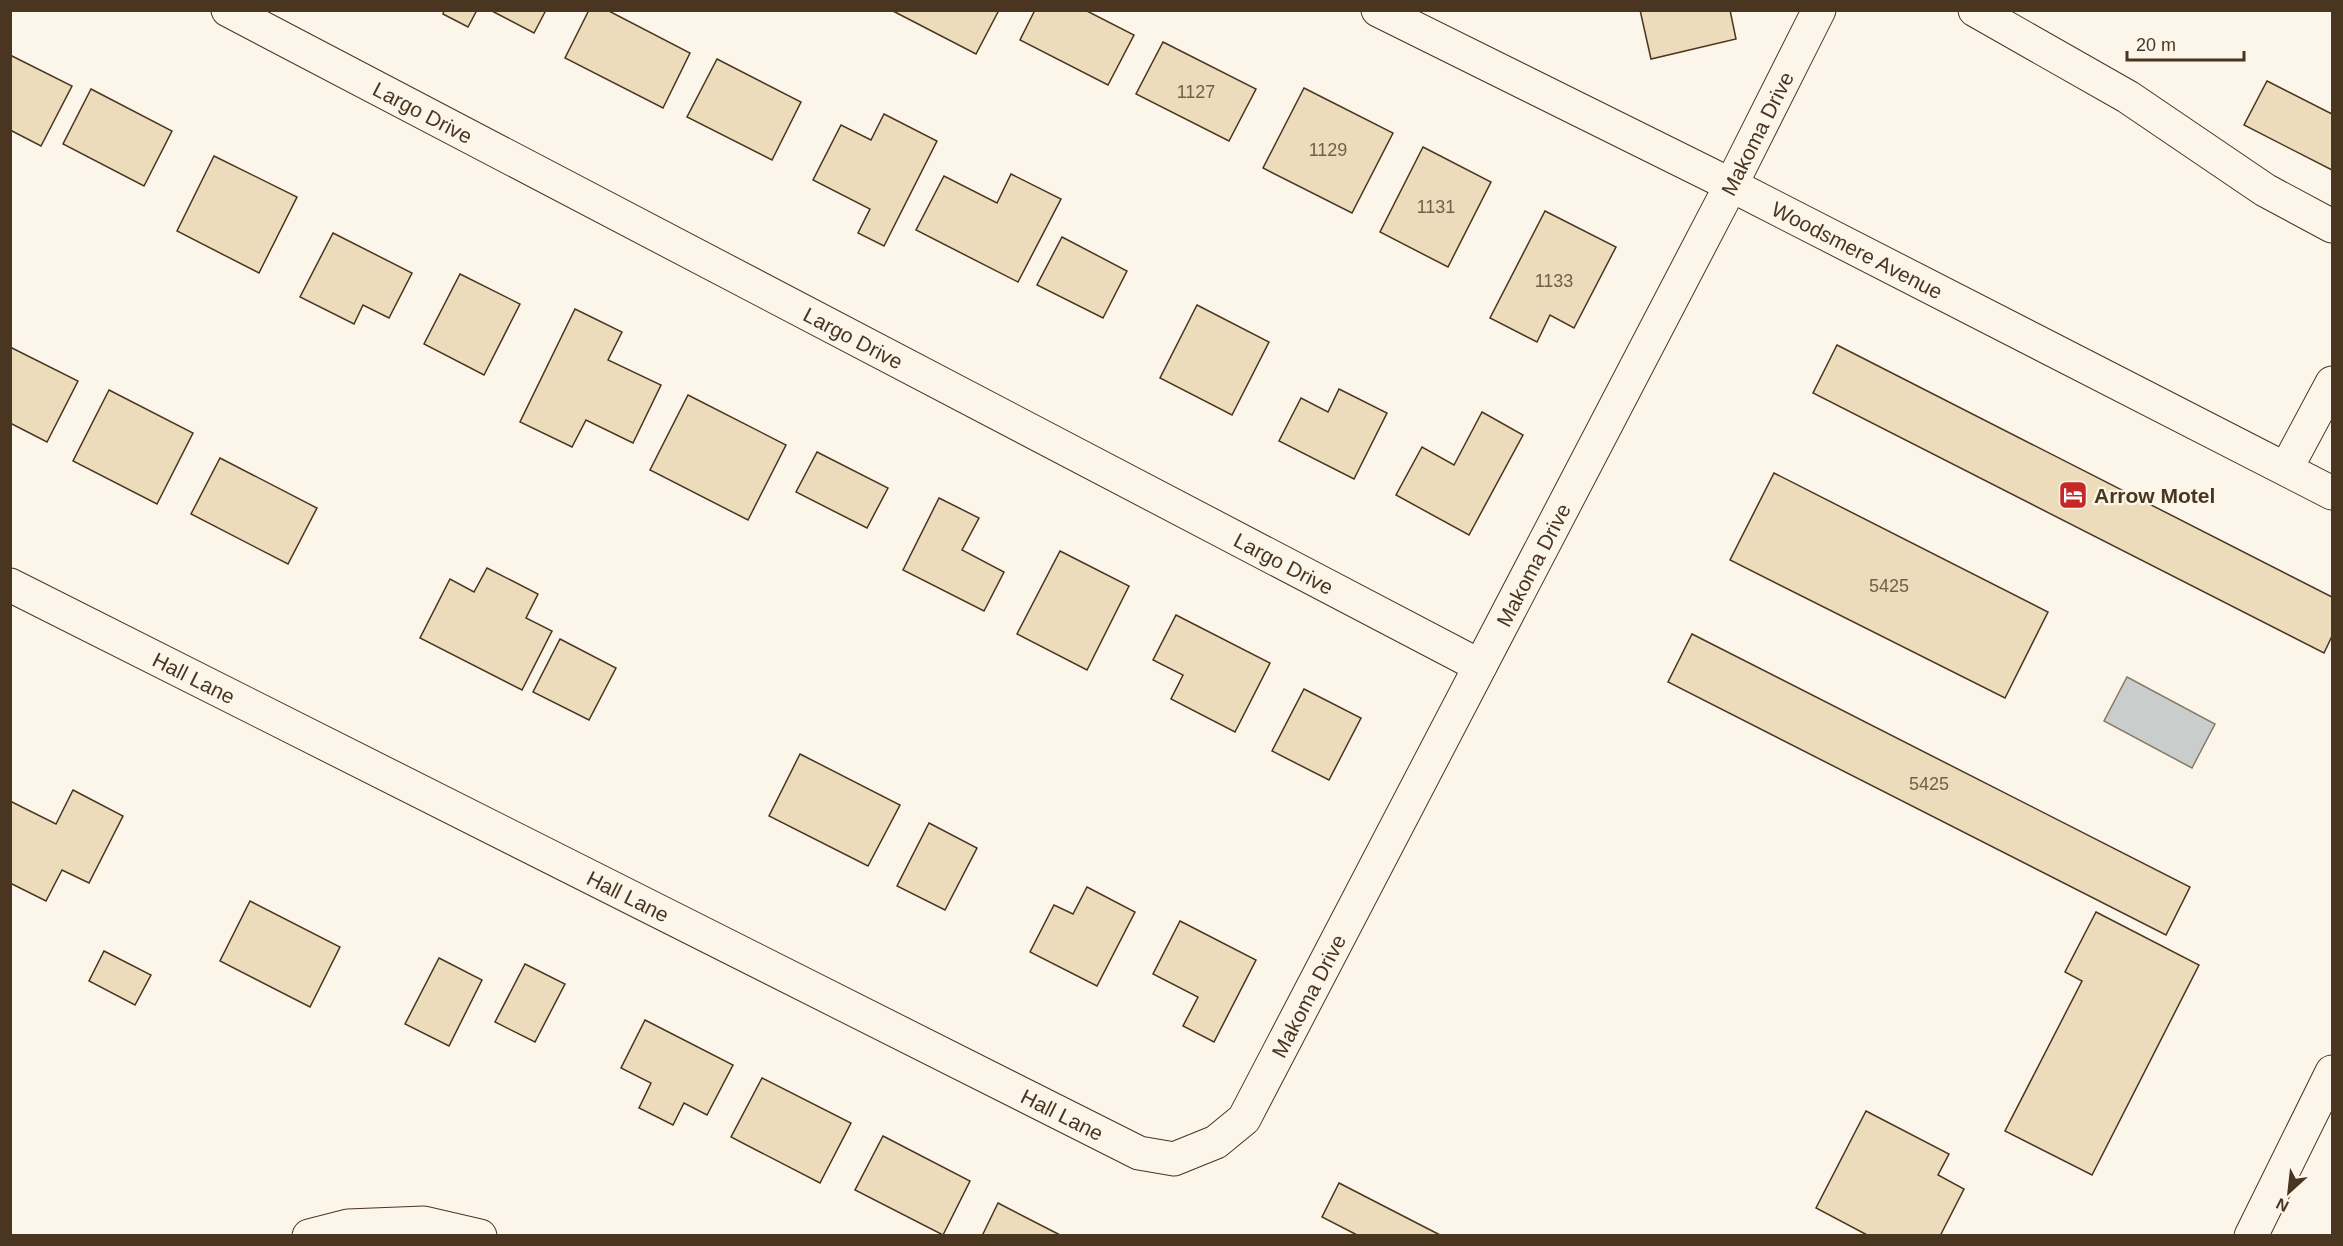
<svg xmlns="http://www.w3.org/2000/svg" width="2343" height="1246" font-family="Arial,sans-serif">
<rect width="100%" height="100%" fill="#fbf6e9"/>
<path fill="#c9cecd" stroke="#887966" stroke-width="1.5" d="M2127,677L2215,724L2192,768L2104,721Z"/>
<g fill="#ecdcbc" stroke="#4a3520" stroke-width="1.5">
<path d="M444,10H477L468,27L443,14Z"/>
<path d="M490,10H546L534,33Z"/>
<path d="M589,10H607L690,53L663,108L565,58Z"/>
<path d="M891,10H999L976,54Z"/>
<path d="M1035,10H1085L1134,35L1108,85L1020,40Z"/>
<path d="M1640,10H1730L1736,39L1651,59Z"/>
<path d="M1163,42L1256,89L1229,141L1136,94Z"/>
<path d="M10,55L72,86L41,146L10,130Z"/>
<path d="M717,59L801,102L772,160L687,117Z"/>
<path d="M2267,81L2332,114V170L2244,125Z"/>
<path d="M1304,88L1393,133L1352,213L1263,168Z"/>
<path d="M91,89L172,131L144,186L63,144Z"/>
<path d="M884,114L937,141L884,246L858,233L870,209L813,180L841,125L871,140Z"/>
<path d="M1423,147L1491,182L1448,267L1380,232Z"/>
<path d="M214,156L297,197L259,273L177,231Z"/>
<path d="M1011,174L1061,199L1018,282L916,230L944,176L997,203Z"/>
<path d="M1545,211L1616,247L1574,328L1550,315L1537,342L1490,318Z"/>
<path d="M333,233L412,273L389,318L363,305L354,324L300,297Z"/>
<path d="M1062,237L1127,271L1103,318L1037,285Z"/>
<path d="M460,274L520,304L484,375L424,344Z"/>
<path d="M1197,305L1269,342L1232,415L1160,378Z"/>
<path d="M575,309L622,332L608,360L661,385L633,443L586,420L572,447L520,422Z"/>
<path d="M1837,345L2332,597V636L2324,653L1813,393Z"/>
<path d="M10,347L78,381L47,442L10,423Z"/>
<path d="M1339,389L1387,413L1354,479L1279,441L1301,398L1328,412Z"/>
<path d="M109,390L193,433L157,504L73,461Z"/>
<path d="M688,395L786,445L748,520L650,470Z"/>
<path d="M1482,412L1523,435L1469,535L1396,495L1422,447L1454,465Z"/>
<path d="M817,452L888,488L867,528L796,492Z"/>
<path d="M220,458L317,508L288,564L191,514Z"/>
<path d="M1774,473L2048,612L2005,698L1730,560Z"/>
<path d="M939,498L979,518L962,550L1004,572L984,611L903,570Z"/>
<path d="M1060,551L1129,586L1087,670L1017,634Z"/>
<path d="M487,568L538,594L526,618L552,631L522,690L420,638L450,579L474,592Z"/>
<path d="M1176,615L1270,663L1235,732L1171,699L1183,675L1153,660Z"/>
<path d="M1692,634L2190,887L2166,935L1668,682Z"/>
<path d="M560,639L616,668L589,720L533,692Z"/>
<path d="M1304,689L1361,718L1329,780L1272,751Z"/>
<path d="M800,754L900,805L868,866L769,816Z"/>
<path d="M73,790L123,816L89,883L62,870L46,901L10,883V801L56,824Z"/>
<path d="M929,823L977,848L945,910L897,886Z"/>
<path d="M1087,887L1135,912L1097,986L1030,952L1054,905L1073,914Z"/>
<path d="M250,901L340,947L310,1007L220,961Z"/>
<path d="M2096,912L2199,965L2092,1175L2005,1131L2082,981L2065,972Z"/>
<path d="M1180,921L1256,960L1214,1042L1183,1026L1198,997L1153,974Z"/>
<path d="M104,951L151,975L135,1005L89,981Z"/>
<path d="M439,958L482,980L449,1046L405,1024Z"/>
<path d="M525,964L565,984L535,1042L495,1022Z"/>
<path d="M645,1020L733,1065L707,1115L684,1103L673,1125L639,1108L651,1083L621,1068Z"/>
<path d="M762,1078L851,1123L820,1183L731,1137Z"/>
<path d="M1866,1111L1949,1154L1938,1175L1964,1189L1940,1236H1869L1816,1208Z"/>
<path d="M883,1136L970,1181L943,1235L855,1190Z"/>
<path d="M1339,1183L1442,1236H1359L1322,1217Z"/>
<path d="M998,1203L1062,1236H982Z"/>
</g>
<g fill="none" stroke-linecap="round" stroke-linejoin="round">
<g stroke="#4a3520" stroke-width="35">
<g id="minor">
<path id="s1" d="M228,10L1480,666"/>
<path id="s2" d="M1378,10L1731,185L2332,493"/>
<path d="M1975,10L2128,97L2265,190L2332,226"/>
<path d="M2286,469L2332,383"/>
<path id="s3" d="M10,585L1139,1153L1174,1159L1216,1142L1244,1119L1731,185L1819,10"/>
<path d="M309,1236L348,1226L424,1223L480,1236"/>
</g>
</g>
<g stroke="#4a3520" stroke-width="35">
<path id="major" d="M2251,1236L2332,1072"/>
</g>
<use href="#minor" stroke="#fbf6e9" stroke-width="33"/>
<use href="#major" stroke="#fbf6e9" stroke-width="33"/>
</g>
<defs>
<g id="hotel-square" transform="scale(1.5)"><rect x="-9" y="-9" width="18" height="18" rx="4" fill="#c62828" stroke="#fbf6e9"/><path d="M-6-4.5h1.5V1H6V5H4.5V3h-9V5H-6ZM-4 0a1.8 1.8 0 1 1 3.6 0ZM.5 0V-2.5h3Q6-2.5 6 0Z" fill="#fff"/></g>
</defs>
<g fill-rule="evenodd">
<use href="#hotel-square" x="2073" y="495"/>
</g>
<g text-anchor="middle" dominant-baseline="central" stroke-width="4.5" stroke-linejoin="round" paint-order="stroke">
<g font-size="18" fill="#725f47">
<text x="1196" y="92">1127</text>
<text x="1328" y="150">1129</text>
<text x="1436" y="207">1131</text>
<text x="1554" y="281">1133</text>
<text x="1889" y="586">5425</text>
<text x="1929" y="784">5425</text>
</g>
<g font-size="21" fill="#4a3520" stroke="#fbf6e9">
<text stroke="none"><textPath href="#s1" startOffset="220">Largo Drive</textPath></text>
<text stroke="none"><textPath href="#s3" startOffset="2492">Makoma Drive</textPath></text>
<text stroke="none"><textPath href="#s2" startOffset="536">Woodsmere Avenue</textPath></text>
<text stroke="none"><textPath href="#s1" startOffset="706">Largo Drive</textPath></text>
<text stroke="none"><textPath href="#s1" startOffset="1192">Largo Drive</textPath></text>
<text stroke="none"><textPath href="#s3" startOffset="2006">Makoma Drive</textPath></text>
<text stroke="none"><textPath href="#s3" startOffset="206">Hall Lane</textPath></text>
<text stroke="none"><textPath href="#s3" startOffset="692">Hall Lane</textPath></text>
<text stroke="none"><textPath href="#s3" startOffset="1520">Makoma Drive</textPath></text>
<text stroke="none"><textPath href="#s3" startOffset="1178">Hall Lane</textPath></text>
</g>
<g font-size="21" font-weight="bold" fill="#4a3520" stroke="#fbf6e9" text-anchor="start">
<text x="2094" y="495">Arrow Motel</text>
</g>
</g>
<rect width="2343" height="1246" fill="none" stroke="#4a3520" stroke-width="24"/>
<g transform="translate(2289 1192) rotate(207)" stroke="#fbf6e9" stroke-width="4.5" paint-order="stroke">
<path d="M0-4.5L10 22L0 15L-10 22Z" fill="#4a3520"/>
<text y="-9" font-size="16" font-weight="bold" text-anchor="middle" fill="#4a3520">N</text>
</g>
<path d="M2127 51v9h117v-9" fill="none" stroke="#4a3520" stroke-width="3"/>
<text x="2136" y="51" font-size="18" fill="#4a3520" stroke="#fbf6e9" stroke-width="4.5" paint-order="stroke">20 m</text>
</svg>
